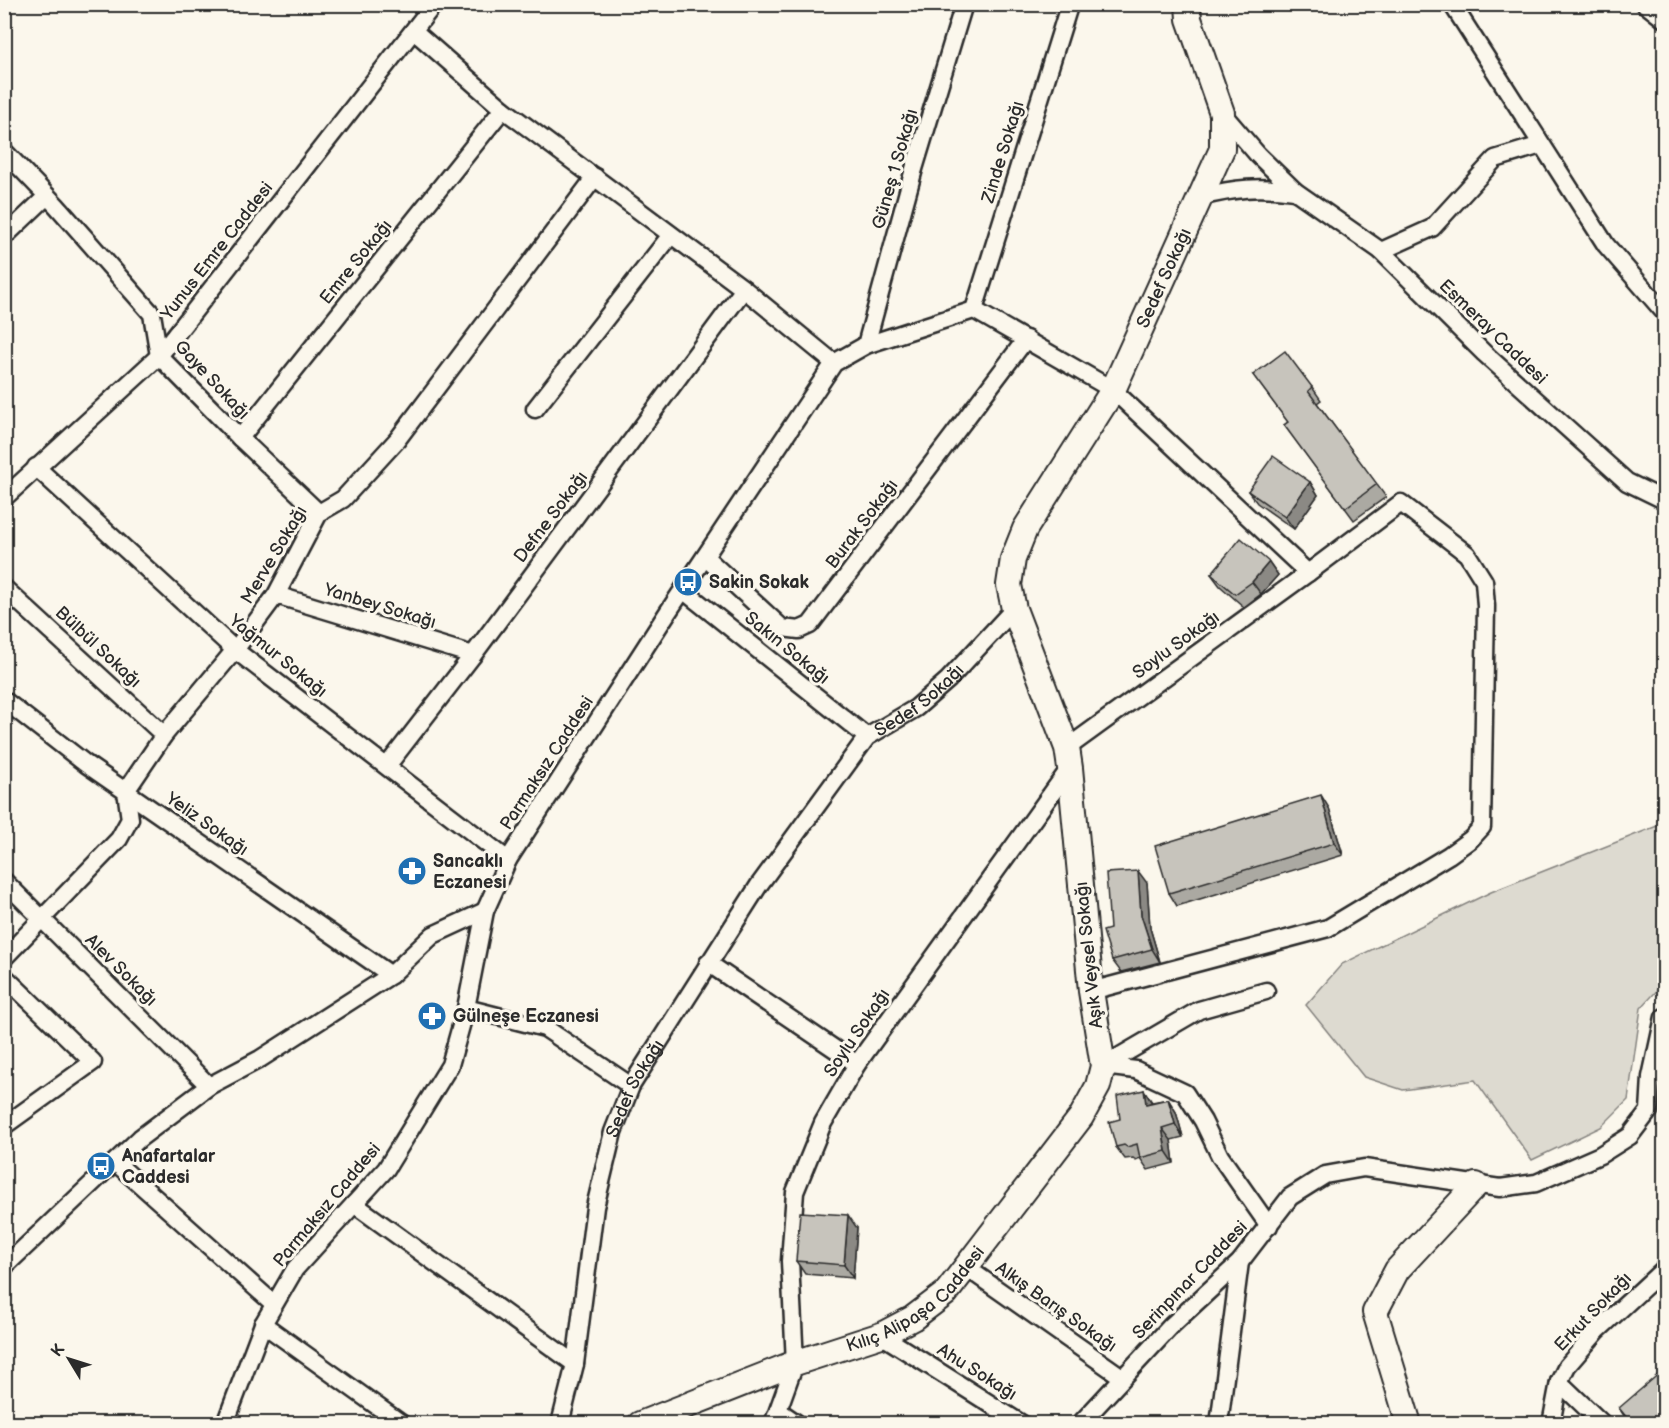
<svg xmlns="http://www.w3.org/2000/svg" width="1669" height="1428" font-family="'Balsamiq Sans',sans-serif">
<rect width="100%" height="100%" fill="#fbf7ec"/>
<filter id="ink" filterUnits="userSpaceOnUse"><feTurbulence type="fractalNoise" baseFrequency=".0167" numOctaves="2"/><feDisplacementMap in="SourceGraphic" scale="12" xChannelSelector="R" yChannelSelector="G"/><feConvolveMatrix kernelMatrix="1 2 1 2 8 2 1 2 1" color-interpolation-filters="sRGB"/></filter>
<g filter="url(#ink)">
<path fill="#dddad0" stroke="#84827e" stroke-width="1.5" d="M1657,826H1664V983L1641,1008L1628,1100L1601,1127L1532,1160L1475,1080L1403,1090L1364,1077L1306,1005L1342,964L1491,892Z"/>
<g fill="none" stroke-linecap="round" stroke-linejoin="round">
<g stroke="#2b2b2b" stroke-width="21">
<g id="street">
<path d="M1452,4L1606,245L1664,312"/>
<path d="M1645,4L1664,19"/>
<path d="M414,31L503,109L744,289L834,363"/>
<path d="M1222,113L1258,155L1295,191L1381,251L1484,353L1627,482L1664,500"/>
<path d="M4,151L56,205L152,314L159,356L240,438L319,513"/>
<path d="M1200,197C1236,188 1258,186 1295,191"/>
<path d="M4,237L47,196"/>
<path d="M1381,251L1432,228L1495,159L1541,145"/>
<path d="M974,310L1069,6"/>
<path d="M866,345L914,169L964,4"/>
<path d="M535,409L671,235"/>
<path d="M240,438L503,109"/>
<path d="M36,467L235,650L508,860"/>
<path d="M4,498L159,356L434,4"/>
<path d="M705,557L782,628L799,630L810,625L1026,339"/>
<path d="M4,588L164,735"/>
<path d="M683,590L867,737"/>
<path d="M276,595L473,655"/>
<path d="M4,700L86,764L391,975"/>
<path d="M1067,748L1308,573"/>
<path d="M387,766L473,655L744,289"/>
<path d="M4,881L209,1086"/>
<path d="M4,958L119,839L130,819L126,791L164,735L235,650L276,595L319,513L343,499L397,440L595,177"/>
<path d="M708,963L857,1064"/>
<path d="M4,976L93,1062L4,1126"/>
<path d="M466,1008L545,1028L631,1086"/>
<path d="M1103,1066L1136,1070L1185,1093L1203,1121L1220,1156L1269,1226"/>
<path d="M1103,1066L1199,1010L1266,991"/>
<path d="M115,1162L274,1304"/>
<path d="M354,1204L575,1364"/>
<path d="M4,1267L140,1138L209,1086L260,1059L391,975L433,935L485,911"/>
<path d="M967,1268L1122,1377"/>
<path d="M263,1324L402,1424"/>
<path d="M881,1335L1022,1424"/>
<path d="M1559,1382L1603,1424"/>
<path d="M779,1411L798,1424"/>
<path d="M225,1424L263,1324L295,1269L386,1169L450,1065L466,1008L485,911L508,860L668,612L834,363L866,345L974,310L1113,390L1308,573L1401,503L1467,554L1484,581L1486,606L1482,827L1471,839L1449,855L1328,928L1091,991"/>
<path id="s1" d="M560,1424L575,1364L595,1207L613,1132L631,1086L759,885L867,737L916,708L948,680L1014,609"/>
<path d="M773,1424L795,1363L790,1261L795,1192L823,1123L857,1064L1070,768"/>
<path d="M1080,1424L1172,1325L1240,1262L1290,1197L1325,1175L1364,1168L1500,1188L1536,1183L1600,1155L1630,1136L1649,1111L1651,1077L1664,1017"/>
<path d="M1219,1424L1240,1262"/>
<path d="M1551,1424L1559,1382L1567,1366L1598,1330L1664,1269"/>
</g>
</g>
<g stroke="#2b2b2b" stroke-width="28">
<g id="secondary">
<path id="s2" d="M640,1424L795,1363L881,1335L913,1318L946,1293L1081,1117L1098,1086L1103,1066L1091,991L1070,768L1067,748L1014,609L1009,585L1013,559L1025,529L1113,390L1222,149V113L1189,19L1188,4"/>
<path d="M1409,1424L1375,1312L1397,1270L1476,1185"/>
</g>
</g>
<use href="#street" stroke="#fbf7ec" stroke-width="16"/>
<use href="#secondary" stroke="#fbf7ec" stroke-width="24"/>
</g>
<g fill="#aba9a2" stroke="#2b2b2b" stroke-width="1.5">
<path d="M1253,375L1312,387L1321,400L1317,403L1386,497L1354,520L1284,425L1288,422Z"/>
<path d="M1310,482L1318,495L1294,529L1257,503L1248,491Z"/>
<path d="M1269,562L1278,575L1261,594L1244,607L1220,586L1211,574Z"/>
<path d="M1329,808L1343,855L1177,906L1169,893Z"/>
<path d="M1147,883L1150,928L1160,962L1121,972L1112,960L1110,929Z"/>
<path d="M1144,1090L1152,1102L1168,1099L1176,1112L1183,1137L1171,1140L1174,1163L1148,1170L1140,1158L1136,1160L1133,1158L1125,1159L1116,1147L1120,1119Z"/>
<path d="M857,1228L853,1278L805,1274L796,1261Z"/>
<path d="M1619,1408L1665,1424H1629Z"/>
</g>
<g fill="#8b8984" stroke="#2b2b2b" stroke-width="1.5">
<path d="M1310,482L1318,495L1294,529L1285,517Z"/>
<path d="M1269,562L1278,575L1261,594L1252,582Z"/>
<path d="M1321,795L1329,808L1343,855L1334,843Z"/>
<path d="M1138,871L1147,883L1150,928L1160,962L1152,949L1141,915Z"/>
<path d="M1144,1090L1152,1103L1146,1104Z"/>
<path d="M1168,1099L1176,1112L1183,1137L1175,1124Z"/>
<path d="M1162,1128L1171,1140L1174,1163L1166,1151Z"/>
<path d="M848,1215L857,1228L853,1278L844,1265Z"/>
</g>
<g fill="#c7c4bc" stroke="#2b2b2b" stroke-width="1.5">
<path d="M1285,351L1312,387L1308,391L1377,484L1345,508L1284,425L1288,422L1253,375Z"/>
<path d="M1273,456L1310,482L1285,517L1248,491Z"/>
<path d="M1241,538L1269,562L1252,582L1235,594L1211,574Z"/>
<path d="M1321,795L1334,843L1169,893L1155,846Z"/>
<path d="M1138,871L1141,915L1152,949L1112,960L1103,931L1110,929L1106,873Z"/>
<path d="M1144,1090L1146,1104L1168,1099L1175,1124L1162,1128L1166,1151L1140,1158L1137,1144L1127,1147L1124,1145L1116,1147L1109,1122L1120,1119L1117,1096Z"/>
<path d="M800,1212L848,1215L844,1265L796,1261Z"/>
<path d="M1661,1372L1665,1377V1424H1632L1619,1408Z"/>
</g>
</g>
<defs>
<g id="bus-disc" transform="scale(1.5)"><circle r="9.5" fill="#1f6fb2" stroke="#fbf7ec"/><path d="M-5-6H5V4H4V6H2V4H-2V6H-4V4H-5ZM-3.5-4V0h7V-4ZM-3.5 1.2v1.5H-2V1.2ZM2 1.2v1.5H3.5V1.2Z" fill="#fff"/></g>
<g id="pharmacy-disc" transform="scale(1.5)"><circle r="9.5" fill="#1f6fb2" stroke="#fbf7ec"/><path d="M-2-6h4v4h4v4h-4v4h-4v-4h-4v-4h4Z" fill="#fff"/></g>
</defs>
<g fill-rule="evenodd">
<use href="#bus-disc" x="688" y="582"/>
<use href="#pharmacy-disc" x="412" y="871"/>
<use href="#pharmacy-disc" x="432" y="1016"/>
<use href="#bus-disc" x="101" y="1166"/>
</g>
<g text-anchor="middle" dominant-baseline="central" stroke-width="6" stroke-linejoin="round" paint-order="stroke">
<g font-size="18" fill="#2b2b2b" stroke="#fbf7ec">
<text transform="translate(1003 152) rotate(-73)">Zinde Sokağı</text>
<text transform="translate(895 169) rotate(-74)">Güneş 1 Sokağı</text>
<text transform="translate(217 251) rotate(-52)">Yunus Emre Caddesi</text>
<text transform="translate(356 262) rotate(-51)">Emre Sokağı</text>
<text stroke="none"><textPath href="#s2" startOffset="1452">Sedef Sokağı</textPath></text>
<text transform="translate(1493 332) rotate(44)">Esmeray Caddesi</text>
<text transform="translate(212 380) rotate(47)">Gaye Sokağı</text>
<text transform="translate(551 517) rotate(-53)">Defne Sokağı</text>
<text transform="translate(862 524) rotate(-53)">Burak Sokağı</text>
<text transform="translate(274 555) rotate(-59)">Merve Sokağı</text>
<text transform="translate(380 606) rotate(17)">Yanbey Sokağı</text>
<text transform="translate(1176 645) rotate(-36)">Soylu Sokağı</text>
<text transform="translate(98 647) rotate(43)">Bülbül Sokağı</text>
<text transform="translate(787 648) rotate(39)">Sakın Sokağı</text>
<text transform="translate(278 656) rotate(39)">Yağmur Sokağı</text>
<text stroke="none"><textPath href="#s1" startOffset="832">Sedef Sokağı</textPath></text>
<text transform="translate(547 763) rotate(-57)">Parmaksız Caddesi</text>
<text transform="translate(207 824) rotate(35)">Yeliz Sokağı</text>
<text transform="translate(1089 955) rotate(-96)">Aşık Veysel Sokağı</text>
<text transform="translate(121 970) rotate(45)">Alev Sokağı</text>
<text transform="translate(857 1033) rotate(-56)">Soylu Sokağı</text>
<text stroke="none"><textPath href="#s1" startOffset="346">Sedef Sokağı</textPath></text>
<text transform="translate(327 1205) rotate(-50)">Parmaksız Caddesi</text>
<text transform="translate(1190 1280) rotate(-46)">Serinpınar Caddesi</text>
<text stroke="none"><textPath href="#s2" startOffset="306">Kılıç Alipaşa Caddesi</textPath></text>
<text transform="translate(1056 1307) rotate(35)">Alkış Barış Sokağı</text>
<text transform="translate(1593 1312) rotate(-46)">Erkut Sokağı</text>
<text transform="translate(977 1372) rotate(32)">Ahu Sokağı</text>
</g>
<g font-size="18" font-weight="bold" fill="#2b2b2b" stroke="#fbf7ec" text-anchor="start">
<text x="709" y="582">Sakin Sokak</text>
<text x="433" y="861">Sancaklı<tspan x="433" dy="21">Eczanesi</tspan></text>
<text x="453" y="1016">Gülneşe Eczanesi</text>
<text x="122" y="1156">Anafartalar<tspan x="122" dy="21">Caddesi</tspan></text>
</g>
</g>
<rect width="1669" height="1428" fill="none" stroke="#fbf7ec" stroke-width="24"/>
<rect x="12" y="12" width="1645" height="1404" fill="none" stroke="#2b2b2b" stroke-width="2" filter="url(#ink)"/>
<g transform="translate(69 1359) rotate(308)" stroke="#fbf7ec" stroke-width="4.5" paint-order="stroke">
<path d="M0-4.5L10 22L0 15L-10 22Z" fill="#2b2b2b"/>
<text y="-9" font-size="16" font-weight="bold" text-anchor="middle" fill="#2b2b2b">K</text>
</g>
</svg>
